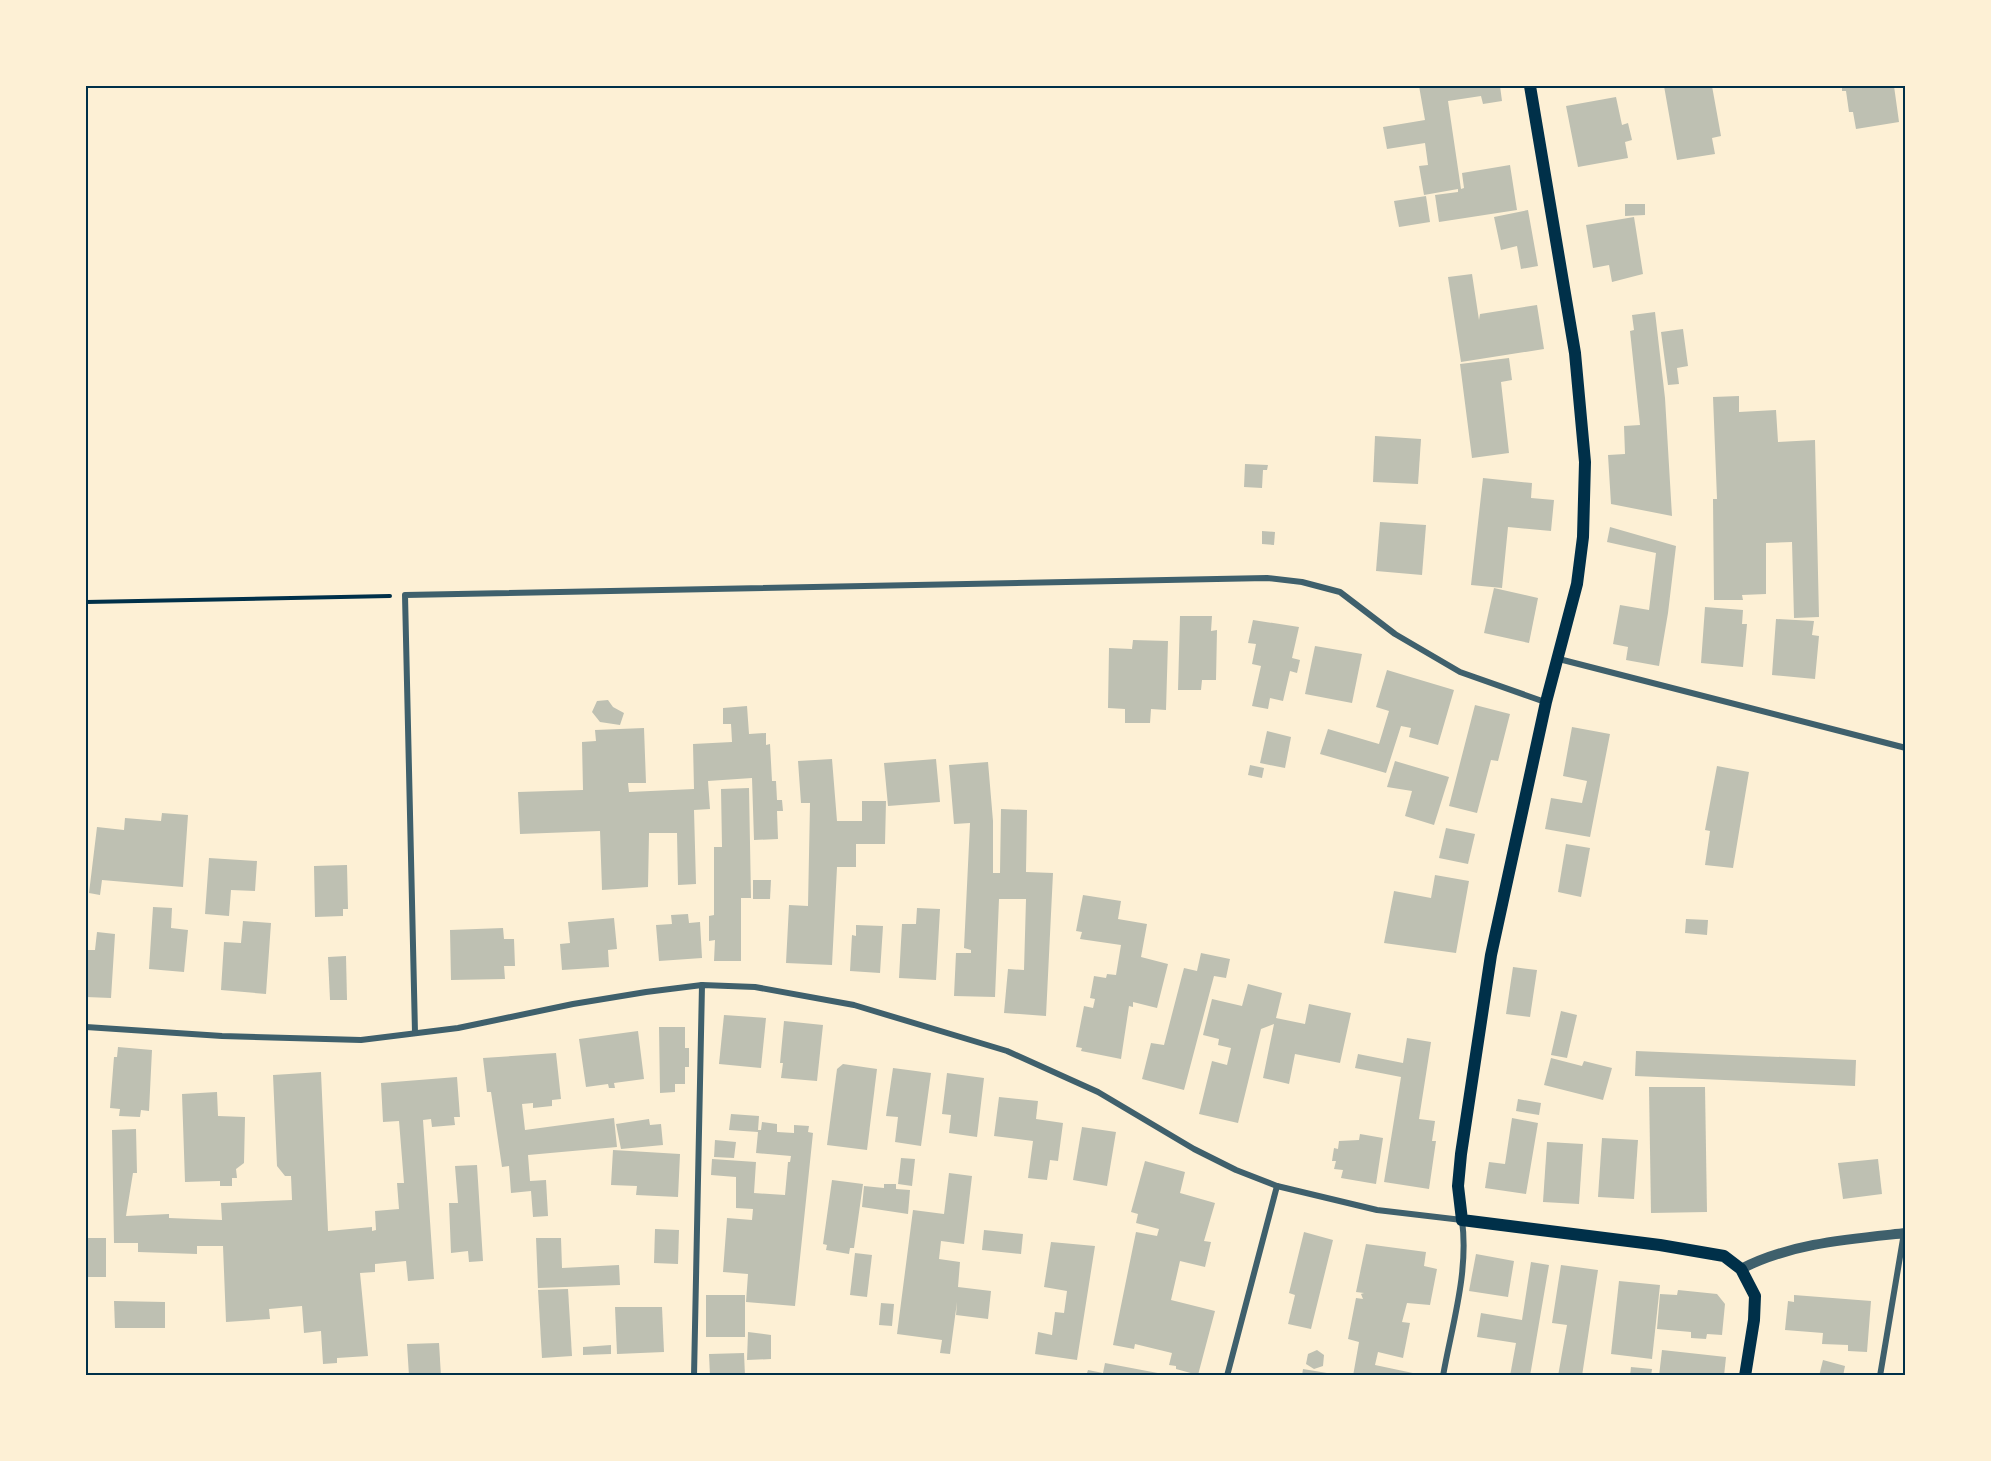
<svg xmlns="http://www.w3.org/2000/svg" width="1991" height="1461" font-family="'DM Sans',sans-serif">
<rect width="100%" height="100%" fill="#fdf0d5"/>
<g fill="#bec0b2">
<path d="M1419,86H1500L1502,101L1483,104L1481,96L1448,101L1461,189L1464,188L1462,173L1510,165L1517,210L1439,222L1435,195L1458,192V189L1424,195L1419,166L1428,165L1425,143L1387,149L1383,127L1425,120Z"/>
<path d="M1664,86H1712L1721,136L1712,138L1715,154L1677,160Z"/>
<path d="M1842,86H1894L1899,122L1856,129L1853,112H1849L1846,91H1842Z"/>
<path d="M1616,97L1622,125L1628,123L1632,140L1625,142L1628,158L1578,167L1566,106Z"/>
<path d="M1426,196L1430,222L1399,227L1394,201Z"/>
<path d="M1625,204H1645V215L1625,216Z"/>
<path d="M1528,210L1538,266L1521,269L1517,246L1501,250L1494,217Z"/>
<path d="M1634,217L1643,274L1612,282L1609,265L1593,268L1586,225Z"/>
<path d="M1472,274L1479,320L1480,314L1537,305L1544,349L1461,362L1448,277Z"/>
<path d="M1655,312L1665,398L1672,516L1611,504L1608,455L1625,454L1624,426L1640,425L1630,331L1634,330L1632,315Z"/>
<path d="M1683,329L1688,366L1677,368L1679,384L1668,385L1661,332Z"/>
<path d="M1509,358L1512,380L1501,382L1509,453L1472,458L1460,364Z"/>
<path d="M1739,396V412L1776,410L1778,442L1815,440L1819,617L1794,618L1792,542L1766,543V594L1742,595L1743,600H1714L1713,499H1717L1713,397Z"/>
<path d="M1375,436L1421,439L1418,484L1373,482Z"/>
<path d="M1245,464L1268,465L1267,470H1263L1262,488L1244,487Z"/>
<path d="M1483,478L1532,483L1531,498L1554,500L1551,531L1508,527L1502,588L1471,585Z"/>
<path d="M1380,522L1426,525L1422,575L1376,571Z"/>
<path d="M1610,527L1676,546L1668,613L1659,666L1626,660L1628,647L1613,644L1620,605L1649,610L1656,553L1607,542Z"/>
<path d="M1262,531L1275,532L1274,545L1262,544Z"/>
<path d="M1494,588L1538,598L1529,643L1484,633Z"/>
<path d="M1705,607L1743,610L1742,624H1747L1743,667L1701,663Z"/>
<path d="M1180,616H1212L1211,631L1217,630L1216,680H1202L1201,690H1178Z"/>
<path d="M1776,619L1814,621L1812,635L1819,636L1815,679L1772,675Z"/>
<path d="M1253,620L1299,627L1292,658L1300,660L1297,673L1290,671L1283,701L1270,698L1268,709L1252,706L1261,666L1252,664L1256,644L1248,643Z"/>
<path d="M1133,640L1168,641L1166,710L1151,709L1150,723H1125V709L1108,708L1109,648L1132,649Z"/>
<path d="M1315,646L1362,654L1352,703L1305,694Z"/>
<path d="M1387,670L1454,690L1438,745L1409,737L1411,728L1401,726L1386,773L1320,754L1328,729L1379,744L1389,711L1376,707Z"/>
<path d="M608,700L613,707L624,713L620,725L600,722L592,712L597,701Z"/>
<path d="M1475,705L1510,714L1498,761L1491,760L1477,813L1449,806Z"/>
<path d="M747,706L749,734L766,733V745L770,744L772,781H776L777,800H782L783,811H777L778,839L754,840L752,778L708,781L710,809L694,810L696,884L678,885L677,833H649L648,887L602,890L600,831L520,834L518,792L583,790L582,742L596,741L595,730L644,728L646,783H628L629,792L694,789L693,744L732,742L731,724H723V708Z"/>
<path d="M1572,727L1610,734L1590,837L1545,829L1551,798L1582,803L1587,781L1563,776Z"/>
<path d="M1267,731L1291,737L1285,768L1260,763Z"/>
<path d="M832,759L837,821H862V801H886L885,844H856V867H837L832,965L786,963L789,905L808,906L810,803H801L798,761Z"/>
<path d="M936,759L940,802L888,806L884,763Z"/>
<path d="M1395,761L1449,777L1434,825L1405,816L1412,791L1387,787Z"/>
<path d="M988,762L993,821V873H1000L1001,809L1027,810L1026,872L1053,873L1046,1016L1004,1013L1008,969L1024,970L1026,899H999L995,997L954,996L956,953H971V950L964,948L970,823L954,824L949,765Z"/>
<path d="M1250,765L1264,768L1262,778L1248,775Z"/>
<path d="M1717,766L1749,772L1733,868L1705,865L1710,831L1705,830Z"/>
<path d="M749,788L751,898H741V961H714L715,940L709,941V916L714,915V847H722L721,789Z"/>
<path d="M162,813L188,815L183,887L102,880L100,895L89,893L97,827L124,830L125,818L161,821Z"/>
<path d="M1446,828L1475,834L1468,864L1439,858Z"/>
<path d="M1566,844L1590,848L1581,897L1558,892Z"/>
<path d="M209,858L257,861L255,891L231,890L229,916L205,914Z"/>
<path d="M347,865L348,909H343V916L315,917L314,866Z"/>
<path d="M1435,875L1469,881L1456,953L1384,943L1394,891L1431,898Z"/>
<path d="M753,880H771L770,899H753Z"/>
<path d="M1083,895L1121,901L1118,919L1147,924L1141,957L1168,964L1157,1008L1133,1002V1007L1129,1006L1121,1059L1081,1051L1082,1048L1076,1047L1084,1006L1093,1008L1095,999L1090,998L1094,976L1106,978L1107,974L1116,975L1121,945L1080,939L1082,932L1076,931Z"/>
<path d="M153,907L172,908L171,928L188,930L184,972L149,969Z"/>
<path d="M917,908L940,909L936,980L899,978L902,924H916Z"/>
<path d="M688,914L689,923L700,922L702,958L659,961L656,925L672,924L671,915Z"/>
<path d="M614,918L617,949L608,950L609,967L562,970L560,944L570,943L568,922Z"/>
<path d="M1686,919L1708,920L1707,935L1685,933Z"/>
<path d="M243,921L271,923L266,994L221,990L224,942L241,943Z"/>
<path d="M856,925L883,926L880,973L850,971L852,935L856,936Z"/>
<path d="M503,928L504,939H514L515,966H504L505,979L451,980L450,930Z"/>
<path d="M97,932L115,934L111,998L86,997V950H95Z"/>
<path d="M1201,953L1230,959L1226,978L1214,976L1184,1090L1142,1079L1151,1043L1164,1045L1184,968L1197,971Z"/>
<path d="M346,956L347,1000H330L328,957Z"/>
<path d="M1513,967L1537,970L1530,1017L1506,1014Z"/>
<path d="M1248,984L1282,993L1276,1018L1305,1024L1309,1004L1351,1013L1340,1063L1295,1054L1289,1084L1263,1078L1274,1024L1261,1029L1238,1123L1199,1114L1212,1061L1227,1065L1231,1048L1218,1045L1219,1039L1203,1035L1212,999L1242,1006Z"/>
<path d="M1561,1011L1577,1015L1567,1058L1551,1055Z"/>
<path d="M724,1015L766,1018L761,1068L719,1064Z"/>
<path d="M784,1021L823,1025L817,1081L781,1078L783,1063H780Z"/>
<path d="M659,1027H685V1048H689V1067H685V1084H675V1092L660,1093Z"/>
<path d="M638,1031L644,1079L614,1083L615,1088H609L608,1084L586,1087L579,1039Z"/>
<path d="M1407,1038L1431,1042L1419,1119L1435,1121L1432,1141H1436L1429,1189L1384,1182L1401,1077L1355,1068L1358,1054L1403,1063Z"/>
<path d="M118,1047L152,1050L149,1111L141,1110L140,1117L119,1116L120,1109L110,1108L114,1057H117Z"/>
<path d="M1636,1051L1856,1060L1855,1086L1635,1076Z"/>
<path d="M556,1053L561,1099L552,1100V1106L533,1108V1103L522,1104L525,1130L614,1118L617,1147L528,1155L530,1181L546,1180L548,1216L533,1217L531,1191L511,1193L509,1166L502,1167L491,1092H487L483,1058Z"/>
<path d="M1551,1058L1582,1066L1584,1061L1612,1068L1603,1100L1544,1085Z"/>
<path d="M843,1064L877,1069L867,1150L827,1145L837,1069Z"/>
<path d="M893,1068L931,1073L921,1146L895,1142L898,1117L886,1116Z"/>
<path d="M321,1072L328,1231L372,1227V1231L376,1230L375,1211L399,1209L397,1183H404L399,1121L383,1122L381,1083L457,1077L460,1117H454L455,1125L432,1127L431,1119L423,1120L434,1279L408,1281L406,1261L375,1264V1272L360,1273L368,1356L337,1358V1363L323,1364L321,1331L304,1333L302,1306L269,1309L270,1319L226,1322L223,1246H197V1254L168,1253L138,1252V1243H114L112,1130L136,1129L137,1173H133L126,1216L169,1214V1218L222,1220L221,1203L292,1200L291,1176H285L277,1166L273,1075Z"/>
<path d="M947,1073L984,1078L977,1137L949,1133L951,1115L942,1114Z"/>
<path d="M1649,1087H1705L1707,1212L1651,1213Z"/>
<path d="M217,1092L218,1116L245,1117L244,1163L236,1169L237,1178H232V1186H220V1181L185,1182L182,1094Z"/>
<path d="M999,1097L1038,1101L1036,1119L1063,1123L1058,1161L1050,1160L1047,1180L1028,1178L1033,1141L994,1136Z"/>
<path d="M1518,1099L1541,1103L1539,1115L1516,1111Z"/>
<path d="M731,1114L759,1116L758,1130H761L762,1122L777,1124V1132L794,1133V1125L809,1126L808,1132L813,1133L795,1306L746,1302L748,1274L723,1272L727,1218L752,1220L753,1209L736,1208V1177L711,1175L712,1159L756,1162L754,1193L785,1195L788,1162H790L791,1156L756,1153L758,1132L729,1130Z"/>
<path d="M1512,1118L1538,1123L1526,1194L1485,1188L1489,1162L1505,1164Z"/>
<path d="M649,1119L650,1125L661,1124L663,1145L621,1149L616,1124Z"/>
<path d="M1082,1127L1116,1132L1107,1186L1073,1180Z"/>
<path d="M1360,1134L1383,1138L1376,1184L1341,1178L1343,1170L1334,1169L1336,1161H1332L1334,1148L1338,1149L1339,1141L1359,1140Z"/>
<path d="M1602,1138L1638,1140L1634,1199L1598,1197Z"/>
<path d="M715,1140L736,1142L734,1158L714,1157Z"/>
<path d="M1547,1142L1583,1144L1579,1204L1543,1202Z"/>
<path d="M613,1150L680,1154L678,1197L636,1195L637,1186L611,1185Z"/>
<path d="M901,1158L915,1159L912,1186L898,1184Z"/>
<path d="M1878,1159L1882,1194L1843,1199L1838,1163Z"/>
<path d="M1145,1161L1185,1172L1180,1193L1215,1203L1204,1241L1211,1242L1205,1267L1180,1261L1171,1300L1215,1311L1198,1375L1176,1369V1366L1169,1365L1172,1353L1135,1344L1134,1349L1113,1345L1136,1232L1157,1236L1159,1229L1136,1223L1138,1214L1131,1212Z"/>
<path d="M477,1165L483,1261L469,1262L468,1251L451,1253L449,1203H458L455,1166Z"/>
<path d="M949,1173L972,1176L964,1244L941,1241L939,1259L960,1262L958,1287L991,1291L988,1319L956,1315L957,1302L950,1354L940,1353L942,1340L897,1334L913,1210L944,1214Z"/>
<path d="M832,1180L863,1184L854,1248H850L849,1254L826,1250L827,1245L823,1244Z"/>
<path d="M884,1184H896V1189L910,1190L908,1214L862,1207L864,1186L884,1188Z"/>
<path d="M655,1229L679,1230L678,1264L654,1263Z"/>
<path d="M984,1230L1023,1234L1021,1254L982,1250Z"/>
<path d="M1304,1232L1333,1240L1311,1329L1288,1324L1295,1295L1289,1293Z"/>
<rect x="86" y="1238" width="20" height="39"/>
<path d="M536,1238H561L562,1268L619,1265L620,1285L538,1288Z"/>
<path d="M1051,1242L1095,1246L1077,1360L1035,1354L1038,1332L1052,1335L1055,1312L1064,1313L1067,1291L1044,1287Z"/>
<path d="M1366,1244L1426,1252L1424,1266L1437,1269L1430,1305L1407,1303L1402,1322L1410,1323L1403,1358L1378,1352L1375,1365L1427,1376H1353L1359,1342L1348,1339L1356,1298L1363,1299L1361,1294L1364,1293L1356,1292Z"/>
<path d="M855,1253L872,1255L867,1297L850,1295Z"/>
<path d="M1476,1254L1514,1261L1508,1297L1469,1291Z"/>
<path d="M1531,1262L1549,1265L1530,1376H1510L1516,1343L1477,1337L1481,1313L1522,1320Z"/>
<path d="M1561,1265L1598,1270L1582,1376H1558L1567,1325L1552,1323Z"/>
<path d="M1619,1281L1660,1285L1652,1359L1611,1354Z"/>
<path d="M568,1289L572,1356L542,1358L538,1290Z"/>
<path d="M1678,1290L1717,1294L1725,1304L1722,1335L1707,1334L1706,1339L1691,1338V1332L1657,1329L1660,1294L1677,1295Z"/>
<rect x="706" y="1295" width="39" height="42"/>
<path d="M1794,1295L1871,1301L1867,1352L1848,1351V1345L1822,1344L1823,1333L1785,1330L1788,1301L1794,1302Z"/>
<path d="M114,1301L165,1302V1328H115Z"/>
<path d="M881,1303L894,1304L892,1326L879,1325Z"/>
<path d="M615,1307H662L664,1352L617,1354Z"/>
<path d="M748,1332L771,1335V1359L747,1360Z"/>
<path d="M439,1343L441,1376H409L407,1344Z"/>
<path d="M611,1345V1354L583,1355V1347Z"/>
<path d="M1317,1350L1324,1355L1323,1366L1314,1369L1306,1364L1308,1354Z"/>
<path d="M1662,1350L1726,1357L1724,1376H1659Z"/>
<path d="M744,1353L745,1376H710L709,1354Z"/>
<path d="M1823,1360L1845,1366L1843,1376H1819Z"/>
<path d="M1105,1363L1163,1374V1376H1086L1088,1370L1103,1373Z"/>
<path d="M1631,1367L1652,1369L1651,1376H1630Z"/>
<path d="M1303,1369L1327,1373L1326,1376H1302Z"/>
</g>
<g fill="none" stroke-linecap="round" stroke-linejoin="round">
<path stroke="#003049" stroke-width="4" d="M86,602L390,596"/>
<g stroke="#3f606c" stroke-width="6">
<path d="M1559,659L1906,748"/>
<path d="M86,1027L222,1036L361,1040L458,1028L573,1004L646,992L702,985L755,987L854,1005L1007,1051L1098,1092L1194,1149L1236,1170L1277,1186L1377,1210L1462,1220C1469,1272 1452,1325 1443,1376"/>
<path d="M415,1033L405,595L1267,578L1302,582L1340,592L1395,634L1460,672L1545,702"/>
<path d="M694,1376L702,985"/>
<path d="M1227,1376L1277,1186"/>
<path d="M1880,1376L1904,1233"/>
</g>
<path stroke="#3f606c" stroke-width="10" d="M1741,1269C1791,1243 1850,1239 1906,1233"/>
<path stroke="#003049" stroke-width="12" d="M1530,86L1575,353L1585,462L1583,537L1577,584L1546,702L1491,955L1461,1154L1458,1186L1462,1220L1660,1245L1724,1256L1741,1269L1755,1296L1754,1320L1745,1376"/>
</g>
<rect width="1991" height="1461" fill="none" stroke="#fdf0d5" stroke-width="174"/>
<rect x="87" y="87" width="1817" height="1287" fill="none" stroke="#003049" stroke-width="2"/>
</svg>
